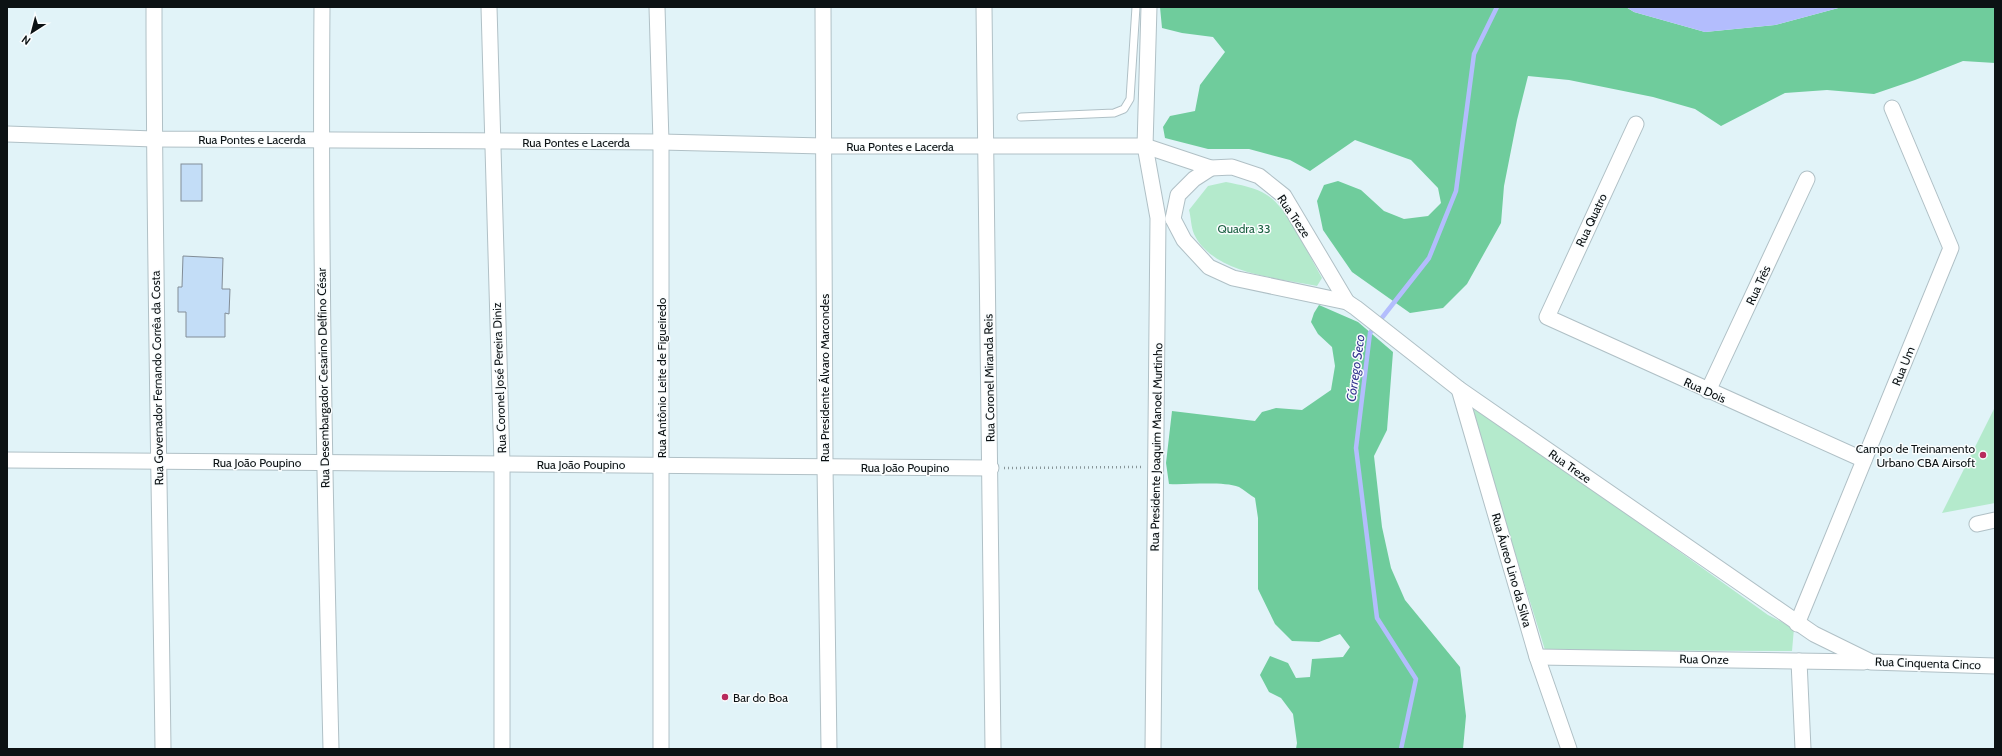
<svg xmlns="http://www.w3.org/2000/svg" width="2002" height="756" font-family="Cabin,sans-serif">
<rect width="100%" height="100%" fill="#e1f3f8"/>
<g fill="#b4eacc">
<path d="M1226,182C1240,185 1255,187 1267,195C1288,208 1309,256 1322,278L1317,286C1278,278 1213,274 1194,234C1191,227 1191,217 1189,210L1208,186Z"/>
<path d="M1473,404L1768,615L1794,628L1792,651L1545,650L1472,414Z"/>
<path d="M1995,407V503L1942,513Z"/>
</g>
<g fill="#6fcc9c">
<path d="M1160,7H1626L1634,12L1705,32L1775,25L1842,7H1995V63L1963,61L1915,80L1874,94L1827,90L1785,93L1721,126L1695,109L1653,97L1569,80L1528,76L1517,120L1504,186L1501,223L1467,284L1443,308L1410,313L1352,272L1323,230L1317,201L1324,185L1338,181L1361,190L1384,211L1404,219L1428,216L1441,203L1438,188L1411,160L1355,140L1310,171L1290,160L1249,149H1208L1165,138L1163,127L1170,116L1195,111L1200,85L1225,52L1213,37L1182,33L1162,28Z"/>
<path d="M1319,305L1358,322L1393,352L1387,430L1374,456L1382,527L1391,568L1405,600L1460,667L1466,716L1463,749H1296L1297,743L1293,714L1281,698L1269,692L1260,675L1270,656L1288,663L1296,678L1310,677L1312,659L1343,657L1350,647L1340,634L1319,642L1292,641L1275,624L1258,589V518L1255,498C1250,495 1244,490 1239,487C1222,481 1188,485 1169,484L1166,463L1172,411L1255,421L1262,412L1276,408L1302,410L1331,390L1335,366L1332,347L1318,334L1311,322L1314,313Z"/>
</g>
<path fill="#b3bdfd" d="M1626,7H1842L1775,25L1705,32L1634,12Z"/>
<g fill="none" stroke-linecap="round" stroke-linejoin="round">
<path stroke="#b3bdfd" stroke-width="4.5" d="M1401,749L1416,679L1377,618L1356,448L1370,333L1429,258L1456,191L1474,54L1497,7"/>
</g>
<g fill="#c3ddf7" stroke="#828d97">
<rect x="181" y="164" width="21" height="37"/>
<path d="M183,256L223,258L222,289H230L229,314L225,313V337H186V312H178V287H182Z"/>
</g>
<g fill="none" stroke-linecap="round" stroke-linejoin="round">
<g stroke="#b0c0c6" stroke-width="9">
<path id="service" d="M1021,117L1114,113L1124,109L1130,99L1136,7"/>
</g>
<g stroke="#b0c0c6" stroke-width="17">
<g id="minor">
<path d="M154,7C154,254 160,502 163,749"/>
<path d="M322,7C320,254 325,502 331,749"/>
<path d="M489,7L502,464V749"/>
<path d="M657,7L661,142V749"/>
<path d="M823,7L825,466L829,749"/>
<path d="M984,7L993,749"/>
<path d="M1149,7L1145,146L1158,218L1153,749"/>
<path d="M1636,124L1547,317L1864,460"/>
<path d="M7,134L154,139L661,142L823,146H1145L1211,168L1232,167L1259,176L1284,196L1347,302"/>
<path d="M1173,219L1184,240L1209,267L1233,278L1347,302L1356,308L1459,389L1814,634L1871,662L1995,666"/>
<path d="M1173,219L1178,195L1194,179L1211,168"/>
<path d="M1459,389L1537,657L1569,749"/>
<path d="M1708,391L1807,179"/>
<path d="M7,460L991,468"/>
<path d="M1977,524L1995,520"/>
<path d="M1797,624L1951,248L1892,108"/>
<path d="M1537,657L1864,662"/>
<path d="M1799,661L1803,749"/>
</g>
</g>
<path stroke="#889599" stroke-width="2.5" stroke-dasharray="1 3" stroke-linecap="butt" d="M1004,468L1141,467"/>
<use href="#service" stroke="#fff" stroke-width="7"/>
<use href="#minor" stroke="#fff" stroke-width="15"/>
</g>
<g fill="#b82a5d" stroke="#fafdfe" stroke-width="1.5">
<circle cx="1983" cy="455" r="4"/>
<circle cx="725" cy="697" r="4"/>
</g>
<g text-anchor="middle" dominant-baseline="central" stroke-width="3" stroke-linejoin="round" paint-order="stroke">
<g font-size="12" fill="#0c1214" stroke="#fafdfe">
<text x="252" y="139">Rua Pontes e Lacerda</text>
<text x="576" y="142">Rua Pontes e Lacerda</text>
<text x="900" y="146">Rua Pontes e Lacerda</text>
<text transform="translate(1294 216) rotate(56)">Rua Treze</text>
<text transform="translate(1591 220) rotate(-65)">Rua Quatro</text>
<text transform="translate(1758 285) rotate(-65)">Rua Três</text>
<text transform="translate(1903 366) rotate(-68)">Rua Um</text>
<text transform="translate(157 378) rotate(-91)">Rua Governador Fernando Corrêa da Costa</text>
<text transform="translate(323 378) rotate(-91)">Rua Desembargador Cesarino Delfino César</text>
<text transform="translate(499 378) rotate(-92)">Rua Coronel José Pereira Diniz</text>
<text transform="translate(661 378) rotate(-90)">Rua Antônio Leite de Figueiredo</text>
<text transform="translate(824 378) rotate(-90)">Rua Presidente Álvaro Marcondes</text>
<text transform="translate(989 378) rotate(-91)">Rua Coronel Miranda Reis</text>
<text transform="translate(1705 390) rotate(24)">Rua Dois</text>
<text transform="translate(1156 447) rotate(-89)">Rua Presidente Joaquim Manoel Murtinho</text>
<text x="257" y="462">Rua João Poupino</text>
<text x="581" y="464">Rua João Poupino</text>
<text transform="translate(1570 466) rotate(35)">Rua Treze</text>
<text x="905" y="467">Rua João Poupino</text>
<text transform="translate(1512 570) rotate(74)">Rua Áureo Lino da Silva</text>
<text transform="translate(1704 659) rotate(1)">Rua Onze</text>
<text transform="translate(1928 663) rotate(2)">Rua Cinquenta Cinco</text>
</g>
<g font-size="12" fill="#1c6142" stroke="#fafdfe">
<text x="1244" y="228">Quadra 33</text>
</g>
<g font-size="12" fill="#0c1214" stroke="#fafdfe" text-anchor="end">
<text x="1975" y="448">Campo de Treinamento<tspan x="1975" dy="14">Urbano CBA Airsoft</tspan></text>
<text x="733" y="697" text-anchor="start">Bar do Boa</text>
</g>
<g font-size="13" font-style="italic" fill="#35368f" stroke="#fafdfe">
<text transform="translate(1355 368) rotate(-82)">Córrego Seco</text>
</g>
</g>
<rect width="2002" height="756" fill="none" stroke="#0c1214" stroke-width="16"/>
<g transform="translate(32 32) rotate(216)" stroke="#fafdfe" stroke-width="3" paint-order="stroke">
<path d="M0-3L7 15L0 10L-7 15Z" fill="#0c1214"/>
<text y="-6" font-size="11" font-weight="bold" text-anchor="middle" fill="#0c1214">N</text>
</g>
</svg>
